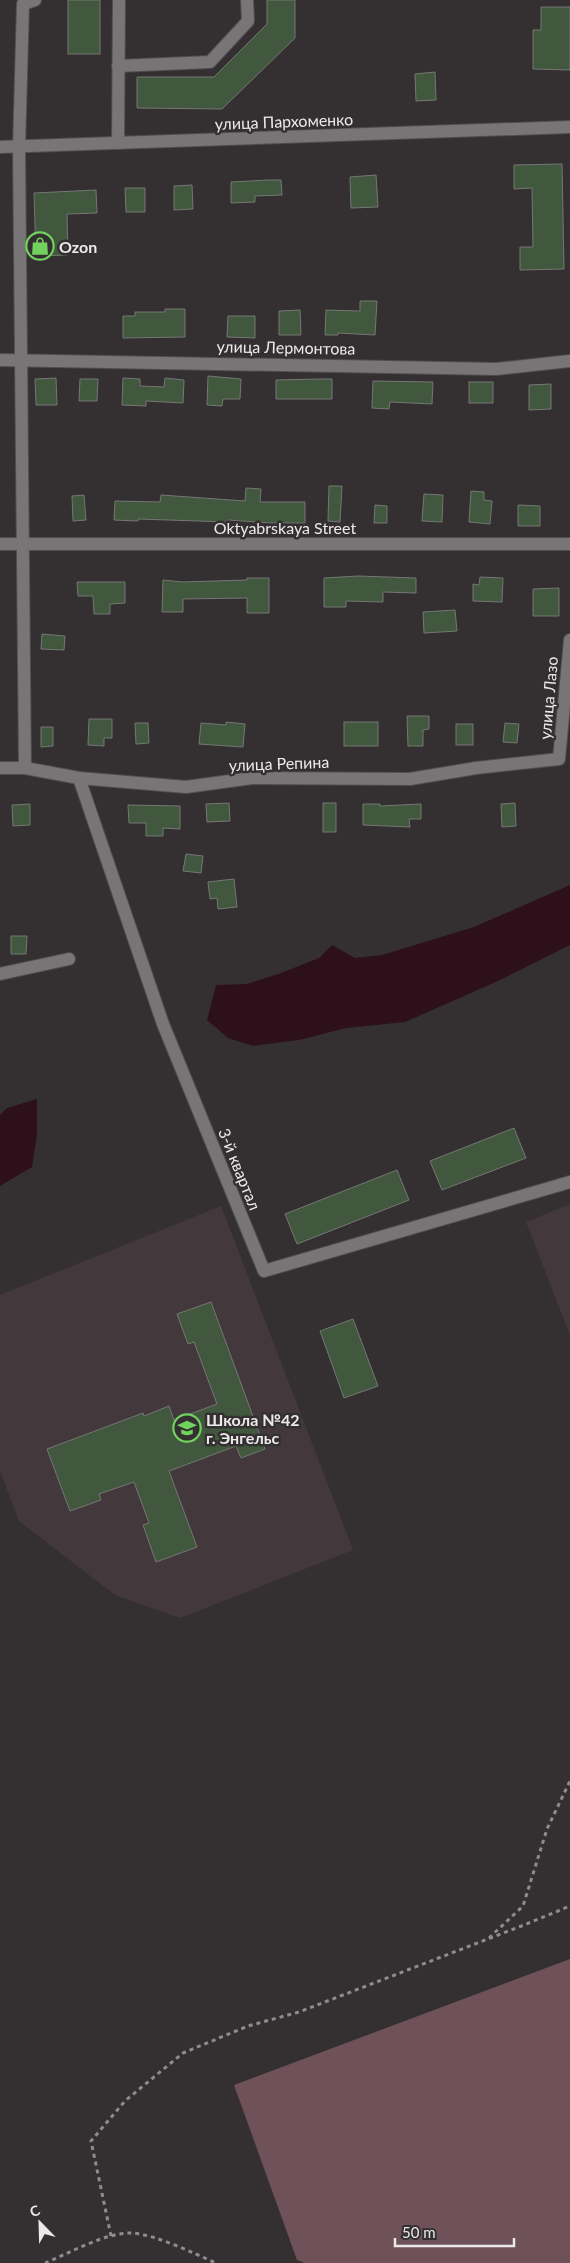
<svg xmlns="http://www.w3.org/2000/svg" width="570" height="2263" font-family="Lato,sans-serif">
<rect width="100%" height="100%" fill="#343031"/>
<g fill="#43393c">
<path d="M570,1204V1335L526,1222Z"/>
<path d="M221,1206L353,1550L180,1618L115,1595L19,1521L0,1471V1295Z"/>
</g>
<path fill="#6f5259" d="M570,1959V2263H305L297,2260L234,2085Z"/>
<g fill="#2d1019">
<path d="M570,885V945L498,981L405,1022L346,1028L299,1040L253,1046L228,1038L207,1020L216,985L247,984L281,973L319,958L332,945L355,958L382,955L474,927Z"/>
<path d="M37,1099V1134L32,1167L0,1186V1115L7,1108Z"/>
</g>
<g fill="#42583e" stroke="#747774">
<rect x="68" y="0" width="32" height="54"/>
<path d="M267,0H295V38L222,109L137,108V77H214L267,24Z"/>
<path d="M541,7H570V70L533,69V30H541Z"/>
<path d="M435,72L436,100L416,101L415,74Z"/>
<path d="M562,164L564,269L520,270V247H533L532,188L514,189V165Z"/>
<path d="M376,175L378,207L351,208L350,177Z"/>
<path d="M269,180H281L282,195L255,196V202L231,203V182Z"/>
<path d="M192,185L193,209L174,210V186Z"/>
<path d="M125,188H145V212H126Z"/>
<path d="M96,190L97,213L67,214L68,255L36,256L34,193Z"/>
<path d="M360,301H377L375,335L338,333V335H325L326,310L360,311Z"/>
<path d="M165,309H185V337L123,338V316H135V312H165Z"/>
<path d="M300,310L301,335H279V311Z"/>
<path d="M228,316H255V338L227,337Z"/>
<path d="M208,376L241,379L240,399H223L222,406L207,405Z"/>
<path d="M56,378L57,405H36L35,379Z"/>
<path d="M123,378L140,379V386L164,387L165,378L184,380L183,403L146,401V406L122,405Z"/>
<path d="M80,379H98L97,401H79Z"/>
<path d="M319,379H332V399H276V380Z"/>
<path d="M373,381L433,382L432,404L390,402L389,409L372,408Z"/>
<rect x="469" y="382" width="24" height="21"/>
<path d="M551,384V409L529,410V385Z"/>
<path d="M329,486H342L340,522L328,521Z"/>
<path d="M246,488L261,489L260,502H305V523H270L228,520V522L138,519V521L114,520L115,501L160,502L161,495L245,501Z"/>
<path d="M471,491L484,492V500L492,501L490,524L469,522Z"/>
<path d="M424,494L443,495L442,522L422,521Z"/>
<path d="M84,495L86,520L73,521L72,496Z"/>
<path d="M375,505L387,506V523H374Z"/>
<path d="M518,505L540,506V526H518Z"/>
<path d="M358,576L416,578V593L383,592V602L346,601V607H324V578Z"/>
<path d="M480,577L503,578L502,602L473,601V584L479,585Z"/>
<path d="M247,578H269V613H247V598L183,599V612H162L163,580L183,582L247,580Z"/>
<path d="M77,582H125V603L110,604V614H94L93,596H78Z"/>
<path d="M559,588V616H533V589Z"/>
<path d="M455,610L457,631L424,633L423,612Z"/>
<path d="M42,634L65,636L64,650L41,649Z"/>
<path d="M407,716H429V729L423,730V746H408Z"/>
<path d="M89,719H112V738H104V746L88,745Z"/>
<path d="M226,722L245,724L243,747L199,744L201,723L226,725Z"/>
<rect x="344" y="722" width="34" height="24"/>
<path d="M135,723H148L149,743L136,744Z"/>
<path d="M505,723L519,724L517,743L503,742Z"/>
<rect x="456" y="724" width="17" height="21"/>
<path d="M41,727H53V746L41,747Z"/>
<path d="M229,803L230,821L207,822L206,804Z"/>
<rect x="323" y="803" width="13" height="29"/>
<path d="M515,803L516,826L502,827L501,804Z"/>
<path d="M30,804V825L13,826L12,805Z"/>
<path d="M363,804H380V806L421,804V819H409L410,827L363,825Z"/>
<path d="M128,805L180,806V829L163,828V836H146V823H129Z"/>
<path d="M186,854L203,856L201,873L183,871Z"/>
<path d="M234,879L237,907L218,909L217,898L210,899L208,882Z"/>
<path d="M11,936H27L26,954H11Z"/>
<path d="M514,1128L526,1158L442,1190L430,1161Z"/>
<path d="M397,1170L409,1200L297,1244L285,1214Z"/>
<path d="M211,1302L265,1449L241,1458L236,1446L169,1471L197,1547L156,1562L143,1525L149,1523L134,1482L99,1494L101,1500L70,1511L47,1449L143,1413L144,1416L169,1406L174,1420L217,1404L194,1342L188,1344L177,1314Z"/>
<path d="M353,1319L378,1386L344,1398L320,1331Z"/>
</g>
<g fill="none" stroke-linecap="round" stroke-linejoin="round">
<g stroke="#514e4f" stroke-width="14">
<g id="minor">
<path d="M118,66L210,62L248,21L247,0"/>
<path d="M118,143L119,0"/>
<path d="M0,147L570,127"/>
<path d="M0,360L496,369L570,361"/>
<path d="M0,544H570"/>
<path d="M0,768H25L79,778L186,787L252,778L410,779L476,768L559,759L570,640"/>
<path d="M25,768L19,148L23,4L35,0"/>
<path d="M79,778L163,1024L264,1271L570,1182"/>
<path d="M0,974L69,959"/>
</g>
</g>
<g stroke="#908c8d" stroke-width="3" stroke-dasharray="4 4" stroke-linecap="butt">
<path d="M489,1938L523,1906L547,1829L570,1781"/>
<path d="M111,2236L91,2141L125,2101L183,2053L248,2026L299,2012L524,1925L570,1906"/>
<path d="M45,2263C70,2253 106,2232 132,2233C157,2235 193,2253 216,2263"/>
</g>
<use href="#minor" stroke="#777575" stroke-width="12"/>
</g>
<defs>
<g id="shop-ring" transform="scale(1.4375)"><circle r="9.5" fill="#343031" stroke="#71d35e" stroke-width="1.5"/><path d="M-5-2.5h2.3a2.7 3.5 0 0 1 5.4 0H5L5.5 6h-11ZM-1.5-2.5h3a1.5 2.3 0 0 0-3 0Z" fill="#71d35e"/></g>
<g id="school-ring" transform="scale(1.4375)"><circle r="9.5" fill="#343031" stroke="#71d35e" stroke-width="1.5"/><path d="M0-5L7-2L0 1L-7-2ZM-4 1L0 2.5L4 1V4Q0 6-4 4Z" fill="#71d35e"/></g>
</defs>
<g fill-rule="evenodd">
<use href="#shop-ring" x="40" y="246"/>
<use href="#school-ring" x="187" y="1428"/>
</g>
<g text-anchor="middle" dominant-baseline="central" stroke-width="5" stroke-linejoin="round" paint-order="stroke">
<g font-size="16" fill="#ece9ea" stroke="#343031">
<text transform="translate(284 121) rotate(-2)">улица Пархоменко</text>
<text transform="translate(286 347) rotate(1)">улица Лермонтова</text>
<text x="285" y="527">Oktyabrskaya Street</text>
<text transform="translate(548 698) rotate(-85)">улица Лазо</text>
<text transform="translate(279 763) rotate(-2)">улица Репина</text>
<text transform="translate(240 1169) rotate(68)">3-й квартал</text>
</g>
<g font-size="16" font-weight="bold" fill="#ece9ea" stroke="#343031" text-anchor="start">
<text x="59" y="246">Ozon</text>
<text x="206" y="1419">Школа №42<tspan x="206" dy="18">г. Энгельс</tspan></text>
</g>
</g>
<g transform="translate(40 2223) rotate(337)" stroke="#343031" stroke-width="4" paint-order="stroke">
<path d="M0-4L9 19L0 12L-9 19Z" fill="#ece9ea"/>
<text y="-8" font-size="14" font-weight="bold" text-anchor="middle" fill="#ece9ea">С</text>
</g>
<path d="M395 2238v8h119v-8" fill="none" stroke="#ece9ea" stroke-width="2.5"/>
<text x="402" y="2238" font-size="15" fill="#ece9ea" stroke="#343031" stroke-width="4" paint-order="stroke">50 m</text>
</svg>
